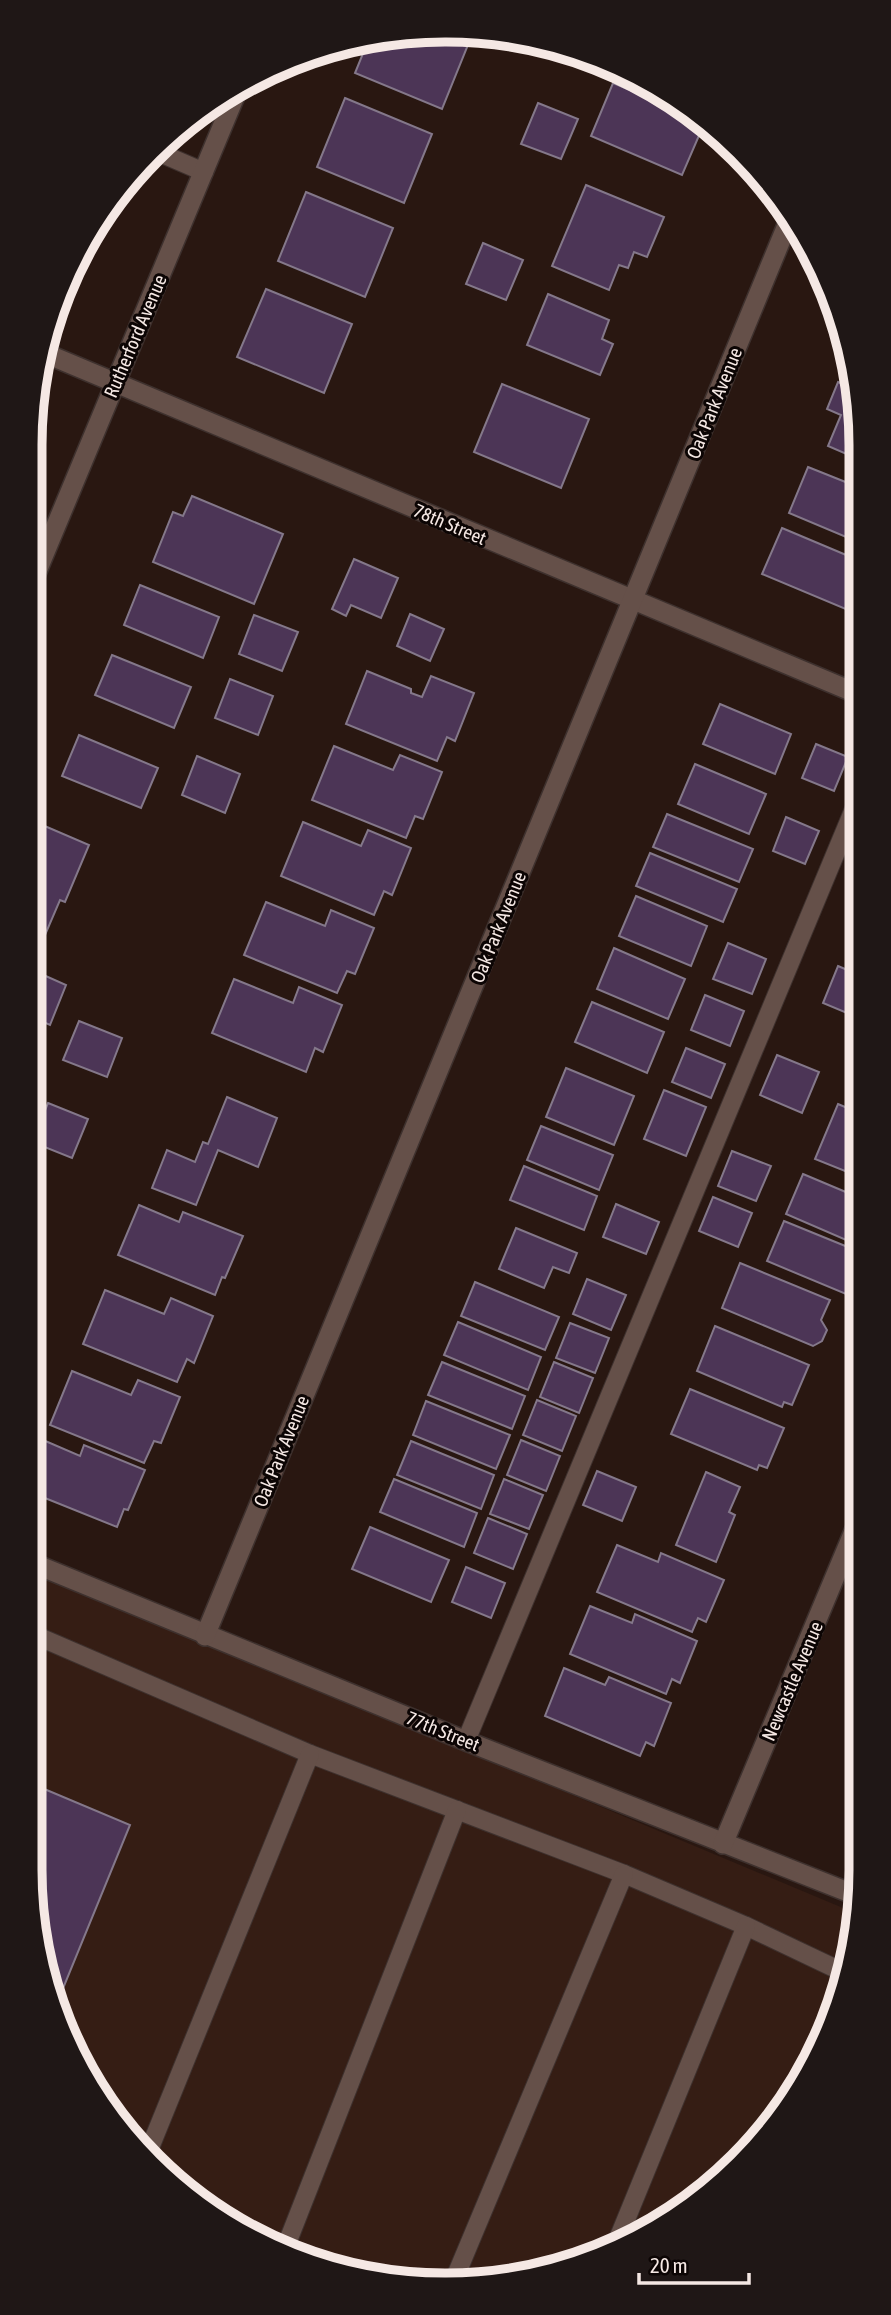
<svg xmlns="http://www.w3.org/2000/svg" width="891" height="2315" font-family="'Asap Condensed',sans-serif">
<rect width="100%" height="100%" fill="#291711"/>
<path fill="#351d14" d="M30,1568L855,1913L847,1977L776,2122L676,2215L527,2277L391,2282L238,2230L133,2143L52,2004L30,1869Z"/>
<g fill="#4c3556" stroke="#84788a" stroke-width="2">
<path d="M392,33L470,40L442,109L355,73L368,41Z"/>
<path d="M560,47L599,65L559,49Z"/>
<path d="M613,83L696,117L704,124L682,175L591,136Z"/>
<path d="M345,98L432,134L404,203L317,167Z"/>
<path d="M538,103L578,119L561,159L521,144Z"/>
<path d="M586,185L664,217L647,257L634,252L628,268L619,265L609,290L552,266Z"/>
<path d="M306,192L393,228L365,297L278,261Z"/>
<path d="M483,243L523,260L506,300L466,284Z"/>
<path d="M266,289L352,324L324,393L237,357Z"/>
<path d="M548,294L609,320L602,339L613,344L600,375L527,345Z"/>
<path d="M838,382L858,391V459L828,446L841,415L827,409Z"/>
<path d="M502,384L589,419L561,488L474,452Z"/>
<path d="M808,467L858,487V542L789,513Z"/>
<path d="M192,496L283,534L254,604L153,562L173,512L183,516Z"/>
<path d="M782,528L858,560V586L848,610L762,574Z"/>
<path d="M354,559L398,578L381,618L351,605L346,616L332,609Z"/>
<path d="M140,585L219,617L203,658L124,625Z"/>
<path d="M410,614L444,629L430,661L397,646Z"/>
<path d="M254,615L298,632L282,671L239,654Z"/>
<path d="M112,655L191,687L174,728L95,695Z"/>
<path d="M367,671L411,689V693L422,697L431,676L474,693L455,741L447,737L437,761L346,724Z"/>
<path d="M230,679L273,696L258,735L215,718Z"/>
<path d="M720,704L791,734L775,774L703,744Z"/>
<path d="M79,735L158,768L141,808L62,776Z"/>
<path d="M816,744L848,757L834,791L802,778Z"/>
<path d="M334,746L393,770L400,755L442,772L423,819L415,816L406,838L312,800Z"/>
<path d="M197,756L240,774L225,813L182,795Z"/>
<path d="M695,764L766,794L749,834L678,804Z"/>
<path d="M667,814L753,849L739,882L653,847Z"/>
<path d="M786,817L819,831L805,864L773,851Z"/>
<path d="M303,822L361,846L368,830L411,848L392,895L384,891L374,915L281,876Z"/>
<path d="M40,824L89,845L65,902L60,900L39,949L30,945V859L35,847L31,846Z"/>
<path d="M650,853L737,889L723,922L636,886Z"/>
<path d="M636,896L707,926L691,966L619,936Z"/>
<path d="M266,902L325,926L331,910L374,928L355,974L347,971L337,993L244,955Z"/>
<path d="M728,943L766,959L752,994L713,979Z"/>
<path d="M614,948L685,979L668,1019L597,989Z"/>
<path d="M838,966L859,975V1018L823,1003Z"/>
<path d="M30,969L66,985L50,1025L30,1016Z"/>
<path d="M234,979L293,1003L299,987L342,1005L323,1052L315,1048L306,1072L212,1033Z"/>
<path d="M705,995L744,1011L730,1046L691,1030Z"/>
<path d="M592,1002L664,1032L647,1073L575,1042Z"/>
<path d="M79,1021L122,1038L107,1077L63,1060Z"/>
<path d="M686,1048L725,1064L711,1098L672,1082Z"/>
<path d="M777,1055L819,1072L802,1113L760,1095Z"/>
<path d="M566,1068L634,1096L614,1145L546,1117Z"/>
<path d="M664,1090L706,1107L686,1156L644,1139Z"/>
<path d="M227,1097L277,1118L258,1167L218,1150L196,1205L152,1188L167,1150L195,1162L203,1142L208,1144Z"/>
<path d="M48,1103L88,1119L72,1158L32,1142Z"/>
<path d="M838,1104L859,1113L860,1177L815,1159Z"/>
<path d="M541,1126L613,1155L599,1190L527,1160Z"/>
<path d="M732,1151L771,1166L756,1201L718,1186Z"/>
<path d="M524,1166L597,1196L584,1230L510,1200Z"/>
<path d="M803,1174L860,1198V1246L786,1214Z"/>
<path d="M713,1197L752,1213L738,1247L699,1231Z"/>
<path d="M616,1204L659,1222L646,1254L603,1237Z"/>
<path d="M139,1205L179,1222L183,1212L243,1236L225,1278L222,1277L215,1295L118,1255Z"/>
<path d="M784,1221L860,1252V1260L846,1294L767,1261Z"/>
<path d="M516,1228L577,1253L569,1273L553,1267L544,1288L499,1269Z"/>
<path d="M740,1263L830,1300L821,1320L827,1330L822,1341L813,1346L722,1308Z"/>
<path d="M587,1279L626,1295L611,1330L573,1314Z"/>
<path d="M475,1282L559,1317L545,1350L461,1316Z"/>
<path d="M105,1290L164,1314L171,1298L213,1316L194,1363L187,1359L177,1382L83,1344Z"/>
<path d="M458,1322L541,1357L528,1390L444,1355Z"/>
<path d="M570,1323L609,1338L595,1373L556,1358Z"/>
<path d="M715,1326L809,1365L792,1405L784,1402L782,1407L697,1371Z"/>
<path d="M442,1362L525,1396L512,1429L428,1395Z"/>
<path d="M554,1362L593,1378L579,1413L540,1397Z"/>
<path d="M72,1371L131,1395L138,1380L180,1397L161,1443L154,1441L144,1463L50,1425Z"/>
<path d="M690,1389L784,1428L767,1468L759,1465L757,1470L671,1434Z"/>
<path d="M537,1400L576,1416L562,1451L523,1435Z"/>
<path d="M426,1401L510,1435L496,1469L413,1435Z"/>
<path d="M43,1440L80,1456L84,1445L145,1470L128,1510L124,1509L117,1527L30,1492V1473Z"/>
<path d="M521,1440L560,1456L546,1491L507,1475Z"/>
<path d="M411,1441L494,1475L481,1509L397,1475Z"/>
<path d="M597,1471L636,1487L622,1521L583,1505Z"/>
<path d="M706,1472L740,1487L729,1512L735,1515L716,1562L676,1545Z"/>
<path d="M394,1479L477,1513L464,1547L380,1512Z"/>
<path d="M504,1479L543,1495L529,1529L490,1514Z"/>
<path d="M488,1518L527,1534L513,1569L474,1553Z"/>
<path d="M370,1527L449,1560L431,1602L352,1569Z"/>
<path d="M617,1545L658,1562L661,1553L724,1580L706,1622L698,1618L692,1632L597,1592Z"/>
<path d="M466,1567L505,1583L491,1618L452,1602Z"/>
<path d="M590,1606L632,1623L635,1614L697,1641L680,1683L672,1679L666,1694L570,1654Z"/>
<path d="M564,1668L605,1685L609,1677L671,1703L654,1746L646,1742L640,1756L545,1716Z"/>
<path d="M30,1783L130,1825L55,2008L52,2004L30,1870Z"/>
</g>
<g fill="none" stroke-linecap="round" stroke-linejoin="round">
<g stroke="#3e312e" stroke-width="20">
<g id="service">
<path d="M160,153L204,172"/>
<path d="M30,1633L310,1754L624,1874L746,1926L847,1974"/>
<path d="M466,1741L859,797"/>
<path d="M147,2155L310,1754"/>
<path d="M618,2239L746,1926"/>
<path d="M286,2246L457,1810"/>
<path d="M454,2280L624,1874"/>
</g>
</g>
<g stroke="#3e312e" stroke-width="22">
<g id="minor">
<path d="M42,352L858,694"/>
<path d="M30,588L240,84"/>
<path d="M30,1562L466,1741L858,1896"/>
<path d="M205,1636L790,218"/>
<path d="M723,1844L860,1517"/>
</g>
</g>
<use href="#service" stroke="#655049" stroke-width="18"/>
<use href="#minor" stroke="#655049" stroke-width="19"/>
</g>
<g text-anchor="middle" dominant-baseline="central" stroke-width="6" stroke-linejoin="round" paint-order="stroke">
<g font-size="19" fill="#f5e8e4" stroke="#0c0504">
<text transform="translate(135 336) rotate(-67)">Rutherford Avenue</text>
<text transform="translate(714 403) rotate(-68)">Oak Park Avenue</text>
<text transform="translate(450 524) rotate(23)">78th Street</text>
<text transform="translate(498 927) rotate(-68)">Oak Park Avenue</text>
<text transform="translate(281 1451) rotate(-68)">Oak Park Avenue</text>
<text transform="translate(792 1681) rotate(-67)">Newcastle Avenue</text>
<text transform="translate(443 1731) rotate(22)">77th Street</text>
</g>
</g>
<path d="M0 0H891V2315H0ZM445 42H446A403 403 0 0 1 849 445V1870A403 403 0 0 1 446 2273H445A403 403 0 0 1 42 1870V445A403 403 0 0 1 445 42Z" fill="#1f1716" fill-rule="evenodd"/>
<path fill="none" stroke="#f5e8e4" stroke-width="9" d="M445 42H446A403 403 0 0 1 849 445V1870A403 403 0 0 1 446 2273H445A403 403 0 0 1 42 1870V445A403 403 0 0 1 445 42Z"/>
<path d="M639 2273v10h110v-10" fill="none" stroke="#f5e8e4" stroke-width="3.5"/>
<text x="650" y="2273" font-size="21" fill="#f5e8e4" stroke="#0c0504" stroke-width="5" paint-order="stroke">20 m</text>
</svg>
